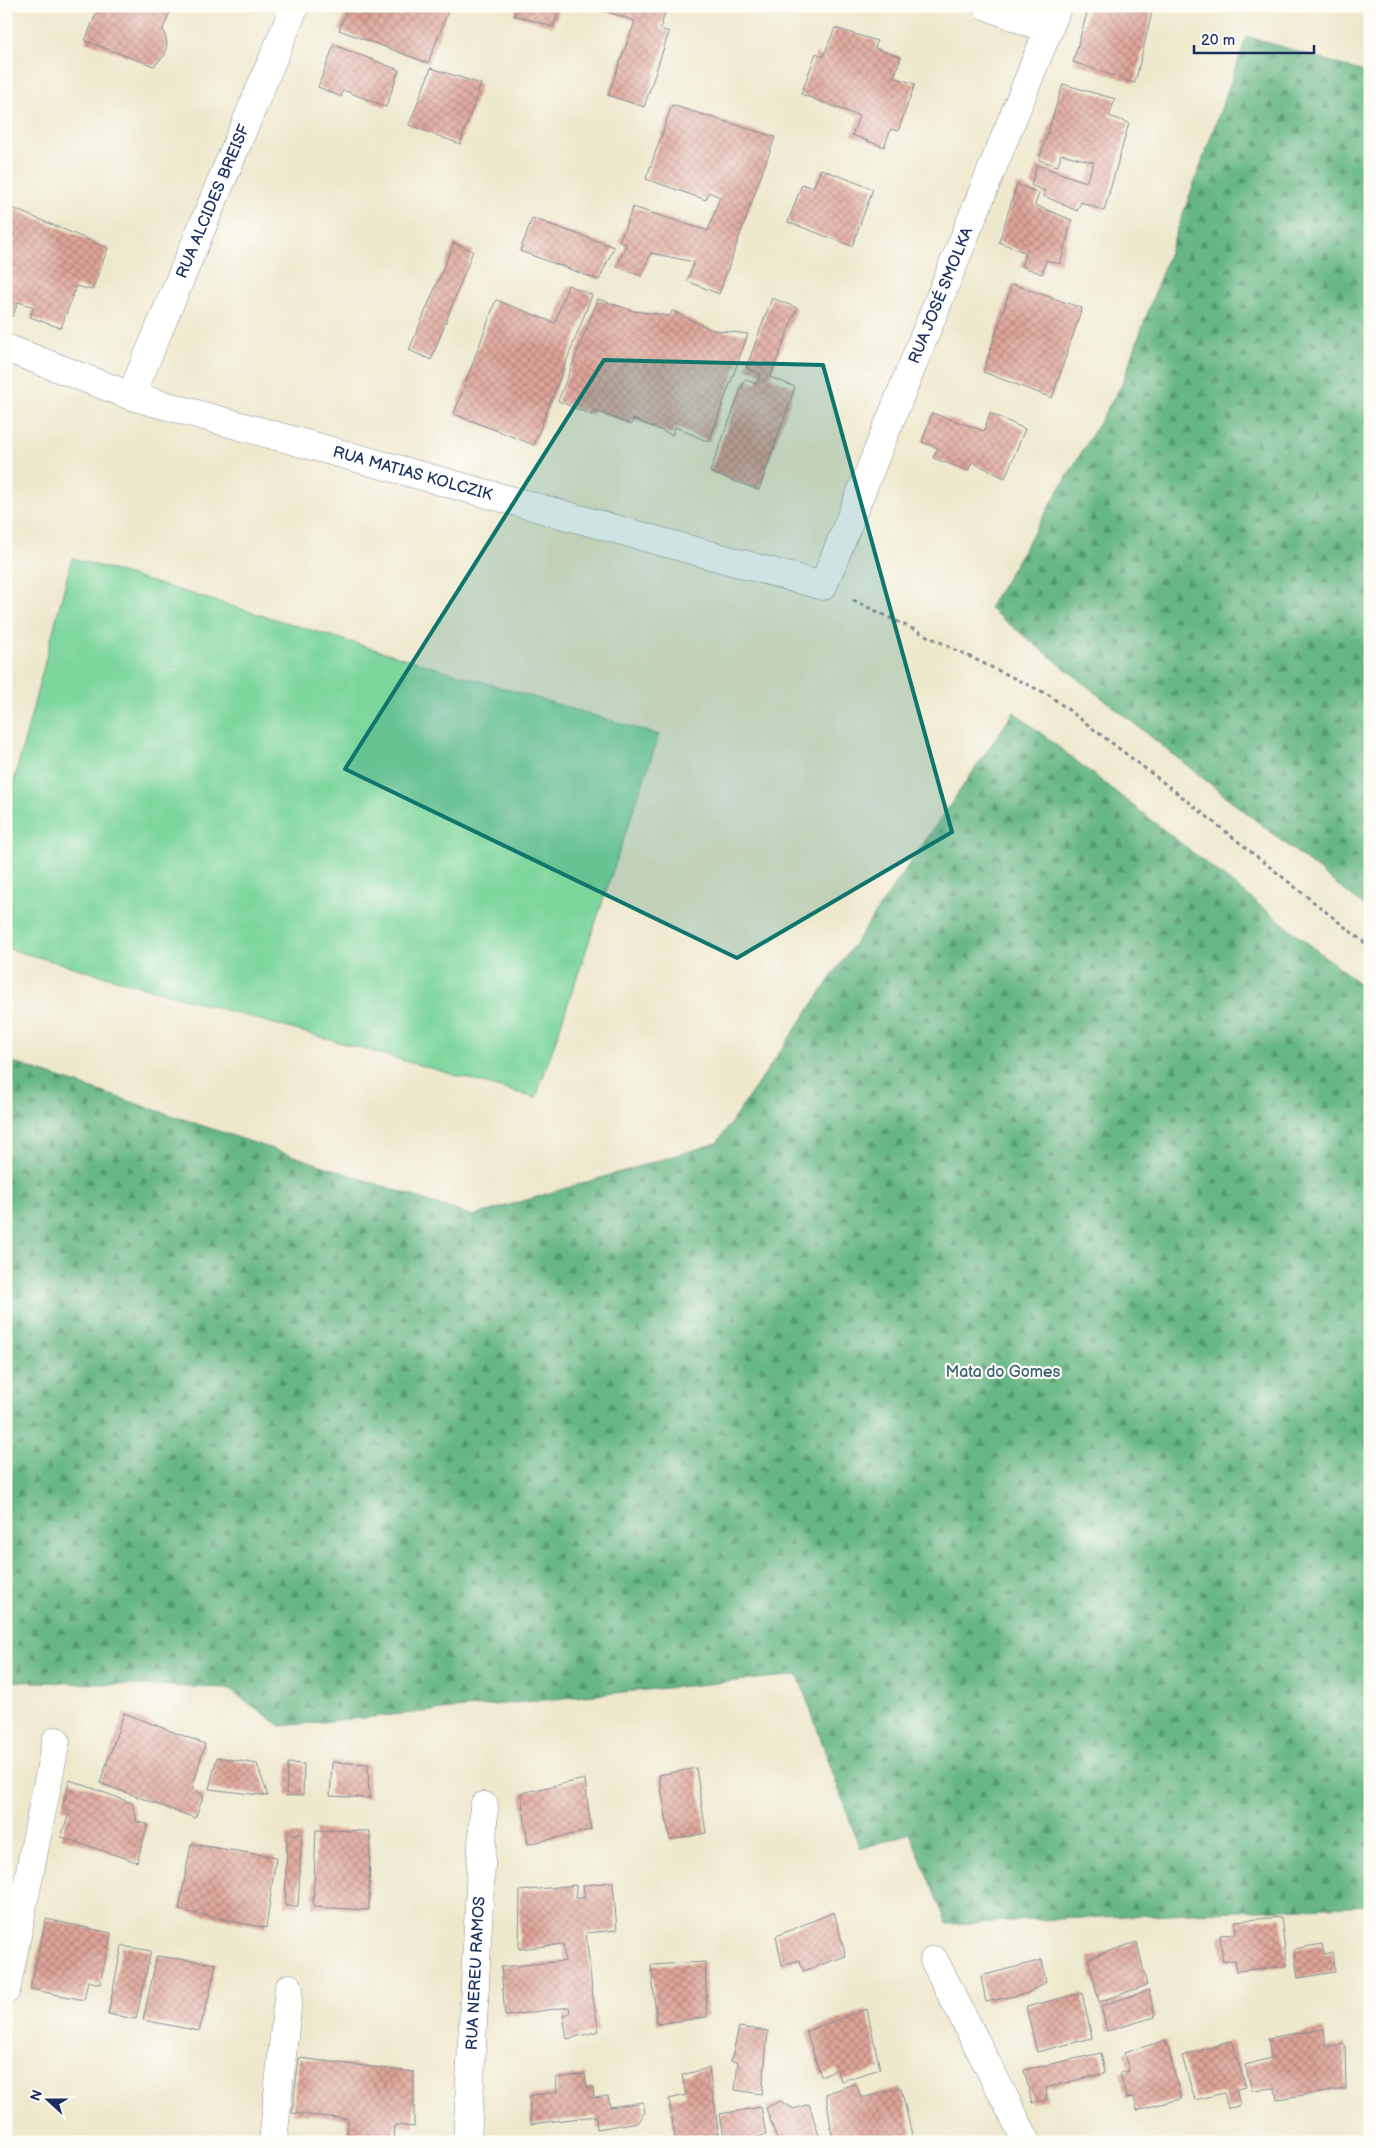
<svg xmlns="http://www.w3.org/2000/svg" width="1376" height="2148" font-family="'Balsamiq Sans',sans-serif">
<defs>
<pattern id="forest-firs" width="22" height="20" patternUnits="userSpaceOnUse" patternTransform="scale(1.25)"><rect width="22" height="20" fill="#66b783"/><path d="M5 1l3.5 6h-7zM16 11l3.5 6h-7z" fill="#53956e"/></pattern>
<pattern id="building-cross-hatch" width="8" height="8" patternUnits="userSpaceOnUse" patternTransform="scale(1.25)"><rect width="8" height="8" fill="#dfa497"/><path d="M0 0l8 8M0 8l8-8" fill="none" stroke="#b4867e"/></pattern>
</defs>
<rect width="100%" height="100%" fill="#fdfcf7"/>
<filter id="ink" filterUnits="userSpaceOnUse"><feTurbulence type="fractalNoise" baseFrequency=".02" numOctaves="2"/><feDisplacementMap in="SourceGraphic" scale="10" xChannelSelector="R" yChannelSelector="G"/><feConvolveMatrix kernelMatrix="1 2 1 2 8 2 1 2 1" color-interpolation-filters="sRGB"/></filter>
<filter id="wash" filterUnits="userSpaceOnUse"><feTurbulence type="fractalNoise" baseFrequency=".0096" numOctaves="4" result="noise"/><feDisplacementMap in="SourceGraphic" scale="20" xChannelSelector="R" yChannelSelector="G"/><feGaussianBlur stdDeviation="1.12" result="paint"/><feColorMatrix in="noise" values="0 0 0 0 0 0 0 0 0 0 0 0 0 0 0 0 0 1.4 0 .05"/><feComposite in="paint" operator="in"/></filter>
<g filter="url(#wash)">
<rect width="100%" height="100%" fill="#eee8cc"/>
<g fill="url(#forest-firs)" stroke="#407370">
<path d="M1247,36L1370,74V911L989,608L1122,384Z"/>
<path d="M1014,712L1370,992V1905L947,1924L910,1833L860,1849L798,1675L281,1726L227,1688L6,1681V1060L473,1216L717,1143Z"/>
</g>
<path fill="#7dd69b" stroke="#4c827c" d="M72,558L659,735L536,1098L6,948V812Z"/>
<g id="blocks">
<g fill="url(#building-cross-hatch)">
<path d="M99,6H157L170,12L163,29L167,42L165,55L154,66L85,41Z"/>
<path d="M348,6H450L428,63L339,30Z"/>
<path d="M517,6H561L553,27L514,15Z"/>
<path d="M590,6H667L660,29L669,32L644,107L608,95L635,21Z"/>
<path d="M1089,6H1134L1152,12L1135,83L1073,62Z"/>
<path d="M835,28L877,41L875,48L901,57L894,77L915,84L898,131L891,129L884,147L852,135L859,116L801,94L816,53L823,57Z"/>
<path d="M334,45L399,70L386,107L343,90L341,97L318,87Z"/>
<path d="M431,68L481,84L460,144L409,125Z"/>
<path d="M1063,84L1115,99L1109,116L1129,123L1104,211L1081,202L1077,211L1044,196L1045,191L1031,185L1037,165L1086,182L1094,162L1061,154L1058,166L1039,160Z"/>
<path d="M672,105L775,137L719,294L687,281L694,262L651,253L642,276L617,267L626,244L619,242L633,207L708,231L720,197L709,192L706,200L646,179Z"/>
<path d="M821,169L873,189L852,246L788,222L802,184L813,188Z"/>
<path d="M1017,184L1039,193L1035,205L1072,220L1060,264L1046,260L1042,274L1021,266L1026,253L999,242Z"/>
<path d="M12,208L108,248L92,290L76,286L61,328L30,317L34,307L18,302L13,316L6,314V224Z"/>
<path d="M532,218L614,247L599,280L520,251Z"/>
<path d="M454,243L473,251L431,360L409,350Z"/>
<path d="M1012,284L1082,308L1052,398L983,372Z"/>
<path d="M568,285L592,295L534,445L454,414L496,300L555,323Z"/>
<path d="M772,298L797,308L770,377L795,387L759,490L710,472L745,379L756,384L761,374L746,368Z"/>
<path d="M598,299L634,311L670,316L672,311L713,330L748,334L709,442L675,427L672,435L633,419L631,425L594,410L592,415L558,401Z"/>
<path d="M932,413L984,431L990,413L1025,429L1005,478L972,462L968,471L933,458L938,448L922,442Z"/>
<path d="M124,1713L205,1744L192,1789L204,1795L195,1818L100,1783Z"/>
<path d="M217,1757L257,1764L268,1796L209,1789Z"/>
<path d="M332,1762L368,1764L369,1798L330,1796Z"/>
<path d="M288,1763L304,1764L303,1795L286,1796Z"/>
<path d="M696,1768L706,1833L670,1840L659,1775Z"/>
<path d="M585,1779L591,1830L528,1844L521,1793Z"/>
<path d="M70,1780L132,1803L137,1822L148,1824L137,1862L61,1837L70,1810L62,1809Z"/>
<path d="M316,1830L370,1831L369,1910L313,1907Z"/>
<path d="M302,1834L298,1906H285L287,1835Z"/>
<path d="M191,1844L276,1857L266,1928L179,1910Z"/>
<path d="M613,1882L617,1930L586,1933L593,1999L599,2031L567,2039L563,2015L570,2013L569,2007L505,2016L501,1967L565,1961L563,1944L519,1949L520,1891L576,1885V1898H585L583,1885Z"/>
<path d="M834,1912L846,1956L803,1971L800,1960L782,1965L776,1936Z"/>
<path d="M1281,1917L1287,1966L1237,1971L1235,1960L1223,1962L1220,1935L1236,1934L1235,1921Z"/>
<path d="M46,1919L111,1933L100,1984L88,1981L84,2000L30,1989Z"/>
<path d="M1137,1942L1147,1985L1099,2002L1088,1958Z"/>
<path d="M1322,1944L1324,1954L1332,1952L1335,1972L1298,1978L1294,1949Z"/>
<path d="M122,1946L151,1951L136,2019L108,2014Z"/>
<path d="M157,1956L216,1964L209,1996L199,2031L143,2020Z"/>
<path d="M1042,1960L1046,1982L1028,1993L986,2002L981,1976Z"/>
<path d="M705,1962L707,2017L657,2024L651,1965Z"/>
<path d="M1149,1990L1155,2017L1107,2031L1101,2006Z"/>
<path d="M1082,1993L1092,2038L1037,2052L1026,2007Z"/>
<path d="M867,2009L880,2069L841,2081L837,2069L821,2076L806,2031Z"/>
<path d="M739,2027L768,2031L762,2094L735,2090L738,2062L731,2061Z"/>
<path d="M1324,2029L1326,2047L1345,2044L1346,2089L1277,2099L1275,2088L1252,2090L1245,2065L1271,2058L1268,2038Z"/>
<path d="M1166,2040L1181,2099L1137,2110L1134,2097L1126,2098L1120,2073L1129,2071L1124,2053Z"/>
<path d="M1232,2041L1246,2087L1236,2089L1240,2106L1228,2108L1224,2093L1195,2100L1182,2056Z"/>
<path d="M1101,2053L1105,2073L1046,2088L1047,2099L1032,2103L1024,2070Z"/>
<path d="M299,2058L414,2072V2127L395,2125L394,2142H346L348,2119L292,2113Z"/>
<path d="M709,2068L720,2142H665V2140L675,2138L669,2099L686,2095L682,2075Z"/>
<path d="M585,2074L587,2088L593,2087L594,2098L608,2096L610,2107L643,2102L645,2112L639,2122L597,2129L596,2116L531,2124L529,2096L557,2092L556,2078Z"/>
<path d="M856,2083L861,2098L901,2088L913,2139L908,2142H833L826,2094Z"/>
<path d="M780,2101L794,2109L809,2104L821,2142H778L766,2108Z"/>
<path d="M761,2107L766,2135L757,2137V2142H725L720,2114Z"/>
</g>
</g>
</g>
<g filter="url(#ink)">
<use href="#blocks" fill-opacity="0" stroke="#848c95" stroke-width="1"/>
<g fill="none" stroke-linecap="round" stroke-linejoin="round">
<g stroke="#848c95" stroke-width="29">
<g id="minor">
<path d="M987,6L1049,30"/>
<path id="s1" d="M6,348L131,396L823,586L1058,6"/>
<path id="s2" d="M131,396L295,6"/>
<path d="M934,1960L1027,2142"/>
<path d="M6,1990L56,1741"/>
<path d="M273,2142L289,1988"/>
<path id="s3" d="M467,2142L484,1806"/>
</g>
</g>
<path stroke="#848c95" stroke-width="3" stroke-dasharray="4 4" stroke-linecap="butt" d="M853,600L1049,695L1185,799L1370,947"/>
<use href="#minor" stroke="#fff" stroke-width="28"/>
</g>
</g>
<path fill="#0f766e" fill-opacity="0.2" stroke="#0f766e" stroke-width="4" stroke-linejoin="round" d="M604,360L823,365L952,832L737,958L345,769Z"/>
<g text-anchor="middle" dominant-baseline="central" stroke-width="4.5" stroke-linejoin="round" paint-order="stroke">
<g font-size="16" fill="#1b2f5e" stroke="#fdfcf7">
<text stroke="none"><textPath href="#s2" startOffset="211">RUA ALCIDES BREISF</textPath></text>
<text stroke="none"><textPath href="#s1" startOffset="1165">RUA JOSÉ SMOLKA</textPath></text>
<text stroke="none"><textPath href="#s1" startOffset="426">RUA MATIAS KOLCZIK</textPath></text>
<text stroke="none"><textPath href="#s3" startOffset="169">RUA NEREU RAMOS</textPath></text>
</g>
<g font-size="16" fill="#386170" stroke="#fdfcf7">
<text x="1003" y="1372">Mata do Gomes</text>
</g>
</g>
<rect width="1376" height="2148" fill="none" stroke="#fdfcf7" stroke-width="25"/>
<g transform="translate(48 2100) rotate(291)" stroke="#fdfcf7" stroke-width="4" paint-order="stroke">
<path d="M0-4L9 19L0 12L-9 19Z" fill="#1b2f5e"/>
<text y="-8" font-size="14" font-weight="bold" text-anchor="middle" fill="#1b2f5e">N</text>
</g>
<path d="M1194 45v8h120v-8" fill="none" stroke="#1b2f5e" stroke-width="2.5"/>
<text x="1201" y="45" font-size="15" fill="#1b2f5e" stroke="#fdfcf7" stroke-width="4" paint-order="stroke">20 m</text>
</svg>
